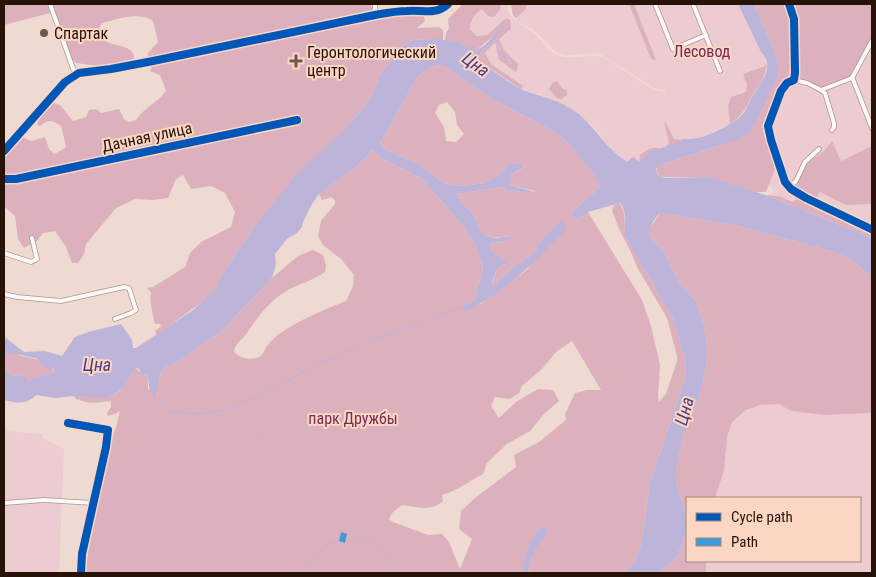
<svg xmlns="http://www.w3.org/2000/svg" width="876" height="577" font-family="'Roboto Condensed',sans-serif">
<rect width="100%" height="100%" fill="#eedad0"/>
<g fill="#eccbd1">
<path d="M501,4H507C508,23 526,25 537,36C546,45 547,52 560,56C574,60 589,54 603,57L654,90L666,92V90L654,88L600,54L595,53L567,55L557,53L533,29L518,22L512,11L511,4H629L651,59H656L634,4H738L761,52L764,55L767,65L753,69L747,84L746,92L740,93L728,106L730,124L700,138L682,139L678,143L651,151L639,162H628L615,153L591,124L545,97L521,89L522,86L491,64L485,53L495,42L496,48L505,65L516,61L504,50L499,38L509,31L508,18H506L490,33L480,36L471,33L469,27L479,10L482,8L484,10H500Z"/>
<path d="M872,47V146L841,161L832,142L824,151L805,163L793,189L789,192L797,196L796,200L793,202L772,195L773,189L770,186L767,187L777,163L763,131L777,90L790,74L853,79Z"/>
<path d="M819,191L846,205L872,204V228L815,200Z"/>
<path d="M778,404L792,411L824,415L872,413V573H706V561H860V498H715C718,489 723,478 724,468C726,458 725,447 727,437C733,410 754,405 778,404Z"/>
<path d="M4,424L7,431L43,434V438L64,449L59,573H4Z"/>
</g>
<g fill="#dcb1bd" fill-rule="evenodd">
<path d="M4,4H371L373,13L148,57V53L158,42L153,21C138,11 118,19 102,23L99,29C100,33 102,38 104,40C111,47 139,44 133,61L107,67L76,63L70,57L54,12L4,25Z"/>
<path d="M419,4H441L431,11L414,7Z"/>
<path d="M463,4H501L500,10L494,17L488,16L482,9C476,12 469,23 470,30L477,36L487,35L506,18L510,20L511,29L499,39L504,50L518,64L517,70L516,72C509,68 505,63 499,60L495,42L485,53L491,64L523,86L521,89L481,62L478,58L479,54L495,40L499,49L510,64L513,65L498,45L496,37L506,26L475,51L465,45L445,41L446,33L449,28L448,19Z"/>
<path d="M511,4H526V9L516,18L513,15Z"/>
<path d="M629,4H634L656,60L651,59Z"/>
<path d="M754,4H872V47L853,79L827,90L790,74L777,90L763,131L773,149L777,163L766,192H754L710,177H660L656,171L660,165L719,146L757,120L773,48Z"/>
<path d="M408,11L424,16L425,21L417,28L439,27L443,30V41L422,39L408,41L380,75L369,101L347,127L256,225L235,254L220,278L217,288L207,298L157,335L155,331L161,326L160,324H155C153,317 149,299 151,293L147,288L153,287L185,267L190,253L201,242L231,227L235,212L225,193L211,186L191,189L183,175L176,179L168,198L151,200L135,199L116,208L86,244L84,254L78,263H72L66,247L55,231L43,233L37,241L24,248L18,239L15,216L4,206V156L22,137L32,141L45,137L49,149L54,154L64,149L66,146L61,126C51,120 49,119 40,126L37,125C39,116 46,108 54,103L60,105L73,121L86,117L89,110L96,109L101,113L119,109L124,119L129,122L136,120C144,108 157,103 166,91L160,75L150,71L154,62L392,16Z"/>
<path d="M443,65L492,99L555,132L568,143L596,175L600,187L576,208L571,215L576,220L588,212L642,300L651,326L660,365L658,397L659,402L666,394L677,361V356L667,318L637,267L631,252L619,229L612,210L614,205L619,203C627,213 624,224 625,236L673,318L686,364L685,379L650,483L641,546L634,564L624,573H528C529,557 539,544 548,531L536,534L527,553L522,571L518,573H85L100,474L116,427L120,411L115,414L108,416L107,413L111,407V401C101,402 87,405 78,399L79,396C95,396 114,402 124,385C128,379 130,372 135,368L148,377V389L156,395L161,372L165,367L177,362L223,330L272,278L298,256L313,250L323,255L326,266L325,272C315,279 305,282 294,287C273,296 259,315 247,333C242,340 235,343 234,352C240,358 250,361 259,357C264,355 264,349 268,345C271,341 275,337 279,334C299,320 323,310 346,301L353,286L354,275L341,259L323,245L318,236L321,221L335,204V201L332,197L322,200L319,194L357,166L373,150L382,159L422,179L465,228L474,242L483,266L482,275L476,289L478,295L474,300L463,306L481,304L528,269L542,239L534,253L506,273L493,286L492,284L497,269L507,263L506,260H502L494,253L489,244L505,241L510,236C500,237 487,240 480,230C478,227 478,222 476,219C471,210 461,203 456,194L501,187L509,190L533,194L535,191L510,185C508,174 517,172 525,167L519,163L510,164L498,176L483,183L466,186L453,185L443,183L418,164L386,150L380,143L418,76L434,66ZM447,102L455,112L457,125L464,134L456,142L446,141L444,127L435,113L439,105ZM572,341L601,390H587L575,393L565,414L566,420L539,442L514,455L516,467L475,498L461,511L459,529L472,539L460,569L449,542L442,534L428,535L393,522L389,519L393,512L402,505C417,507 431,512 443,501L442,495C457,491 469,481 483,474L487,463L507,444L530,431L544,414L559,401L553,390L538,389L516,402L499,418L491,406L495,397L510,399L519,393L522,386L541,370L556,352Z"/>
<path d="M767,65C763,85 758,84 750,100C744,111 741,117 730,124L728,106L731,97L746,92L747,84L743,74Z"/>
<path d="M557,81L563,89L567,90V95L561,99L557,98L549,89L552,83Z"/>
<path d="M665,121L674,139L682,140V142L639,162L640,155C648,149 653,146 662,149L668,145C671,137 663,130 665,121Z"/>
<path d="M832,141L841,161L872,146V204L846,205L820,192L815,200L793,189L806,163L824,151Z"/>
<path d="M769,195L781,197L793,202L796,200L797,196L872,234V238L768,196Z"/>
<path d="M660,213L735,225L824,249L849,258L872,277V413L824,415L792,411L778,404L761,405L746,410L732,422L727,437L724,471L715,498H687V528L685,511L676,484V467L684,434L699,399L708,357L704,326L696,302L679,282L664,251L649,236L650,228Z"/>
<path d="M12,352C25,360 46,356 55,372L53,374H47L28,381L25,375L11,376L6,369L4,354Z"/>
<path d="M687,529V561H706V573H659L678,555Z"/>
</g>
<g fill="#bdb4d9">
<path d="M738,4H754L773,48L778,66L777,76L757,120L748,134L734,141L663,164L656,169C656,175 659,177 665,178L710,177L768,196L872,238V277L849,258L824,249L735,225L660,213C653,220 650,226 649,236L664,251L679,282L696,302L704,326L708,357L699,399L684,434L676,467V484L685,511L687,529L678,555L659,573H624L634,564L641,546L650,483L685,379L686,364L673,318L625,236C624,224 628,213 620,203L588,212L576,220L571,215L576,208L600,187L595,175L568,143L555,132L492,99L443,65L434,66L418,76L380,143L386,150L418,164L443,183L453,185L466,186L483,183L498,176L510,164L519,163L525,167C517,171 508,174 510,185L535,192L533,194L509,190L501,187L456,194C461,203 471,210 476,219C478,222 478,227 480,230C487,240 500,238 510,236V238L505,241L489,244L494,253L502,260H507V263L497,269L492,282L493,286L506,273L534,253L542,239L561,221L565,224V231C536,261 504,293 465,312L463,310V306L474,300L478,295L476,289L482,275L483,266L474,242L465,228L422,179L382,159L373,150L357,166L319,194L312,204L303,222L302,227L297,233L287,239L275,254L276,265L272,278L223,330L177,362L165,367L161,372L156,395H152L150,393L148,377L146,375H142L139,369L136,368C131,372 130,376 127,381C116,400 100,399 81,396L77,400L74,396L55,398L36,395C27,405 16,403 4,400V359L6,369L11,376L25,375L28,381L47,374H53L55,371L53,368C44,371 41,364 36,358C25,357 13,351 4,354V338H6L24,352L45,351L62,356L75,337L88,332L121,324L132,340L133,348H136L193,310L217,288L220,278L235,254L256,225L298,173L347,127L369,101L380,75L408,41C426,37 460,38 475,51L485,45L504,25H507L496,37L498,45L514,67L503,56L495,40L479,54L478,58L481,62C494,71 510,84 523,90C541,97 560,100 576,112C595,126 607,151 628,162L631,158L634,157L639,162L651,151L678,143L682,139C687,139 693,139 698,138C706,137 733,124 740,117C745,113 747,106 750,101C756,87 778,68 761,52Z"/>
<path d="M543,526L548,531C539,545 529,557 528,573H518L522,571C525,556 531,536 543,526Z"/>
</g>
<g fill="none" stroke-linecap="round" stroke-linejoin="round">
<g stroke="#bdb4d9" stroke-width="1">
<path d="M154,395V399L168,411L199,414L225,410L277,387L313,366L378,338L462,307"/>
<path d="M257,439L260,433"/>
<path d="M294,573L328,544L348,538H370L379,544L397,573"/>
</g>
<g stroke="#aa978d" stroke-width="5.5">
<g id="street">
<path d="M50,4L75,74"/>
<path d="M375,4V15"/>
<path d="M655,4L673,49L706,35"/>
<path d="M693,4L720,71"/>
<path d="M789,4L794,19L795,73L794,80L787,83L781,91L768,126L771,140L785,182L791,189L806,198L871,229"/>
<path d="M852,77L872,128"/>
<path d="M794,80L807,83L821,90L852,78L872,41"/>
<path d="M821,90L825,93L834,123V127L832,130"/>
<path d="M4,151L65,82L79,73L111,69L153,61L375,15C386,13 396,11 407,11C422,9 435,16 448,4"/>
<path d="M4,179H16L297,120"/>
<path d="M789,187L796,181L805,162L819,149"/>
<path d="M4,253L31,262L37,259L32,238"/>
<path d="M4,294L17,297L61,301L124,287L129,288L136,310L131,313L115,319"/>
<path d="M68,423L108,430L106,447L82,554L81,573"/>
<path d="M4,503L44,500L93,503"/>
</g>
</g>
<use href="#street" stroke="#fcf9f8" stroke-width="4"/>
<path stroke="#3d9add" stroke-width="6" stroke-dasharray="12 6" stroke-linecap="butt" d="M342,542L344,533"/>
<g stroke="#fbd6c3" stroke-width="11">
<g id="cycleway">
<path d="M789,4L794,19L795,73L794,80L787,83L781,91L768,126L771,140L785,182L791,189L806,198L871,229"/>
<path d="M4,151L65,82L79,73L111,69L153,61L375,15C386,13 396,11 407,11C422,9 435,16 448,4"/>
<path d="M4,179H16L297,120"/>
<path d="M68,423L108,430L106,447L82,554L81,573"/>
</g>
</g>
<use href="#cycleway" stroke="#0057b8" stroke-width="8"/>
</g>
<g fill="#6d584d" stroke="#fbd6c3" stroke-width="2">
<circle cx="44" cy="33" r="5"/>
<path d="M293.5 53.5h5v5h5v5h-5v5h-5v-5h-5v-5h5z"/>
</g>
<g text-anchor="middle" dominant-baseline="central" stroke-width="4" stroke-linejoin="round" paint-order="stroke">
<g font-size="16" fill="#271207" stroke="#fbd6c3" text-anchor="start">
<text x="54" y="33">Спартак</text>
<text x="307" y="52">Геронтологический<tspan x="307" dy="18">центр</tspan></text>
</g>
<g font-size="16" fill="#752c56" stroke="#fbd6c3">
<text x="702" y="51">Лесовод</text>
<text x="353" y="418">парк Дружбы</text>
</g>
<g font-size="16" fill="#271207" stroke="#fbd6c3">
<text transform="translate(147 137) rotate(-12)">Дачная улица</text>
</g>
<g font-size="18" font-style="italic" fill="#493d83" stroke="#fbd6c3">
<text transform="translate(476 64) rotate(36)">Цна</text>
<text x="97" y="364">Цна</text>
<text transform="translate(684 411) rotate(-75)">Цна</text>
</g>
</g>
<rect width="876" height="577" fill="none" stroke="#271207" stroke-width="10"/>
<rect x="686" y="497" width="175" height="65" fill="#fbd6c3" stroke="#a68878"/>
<rect x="696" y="513" width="25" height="8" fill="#0057b8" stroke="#a68878"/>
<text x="731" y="522" font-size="15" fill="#271207">Cycle path</text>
<rect x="696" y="538" width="25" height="8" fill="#3d9add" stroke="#a68878"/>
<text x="731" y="547" font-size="15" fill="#271207">Path</text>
</svg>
